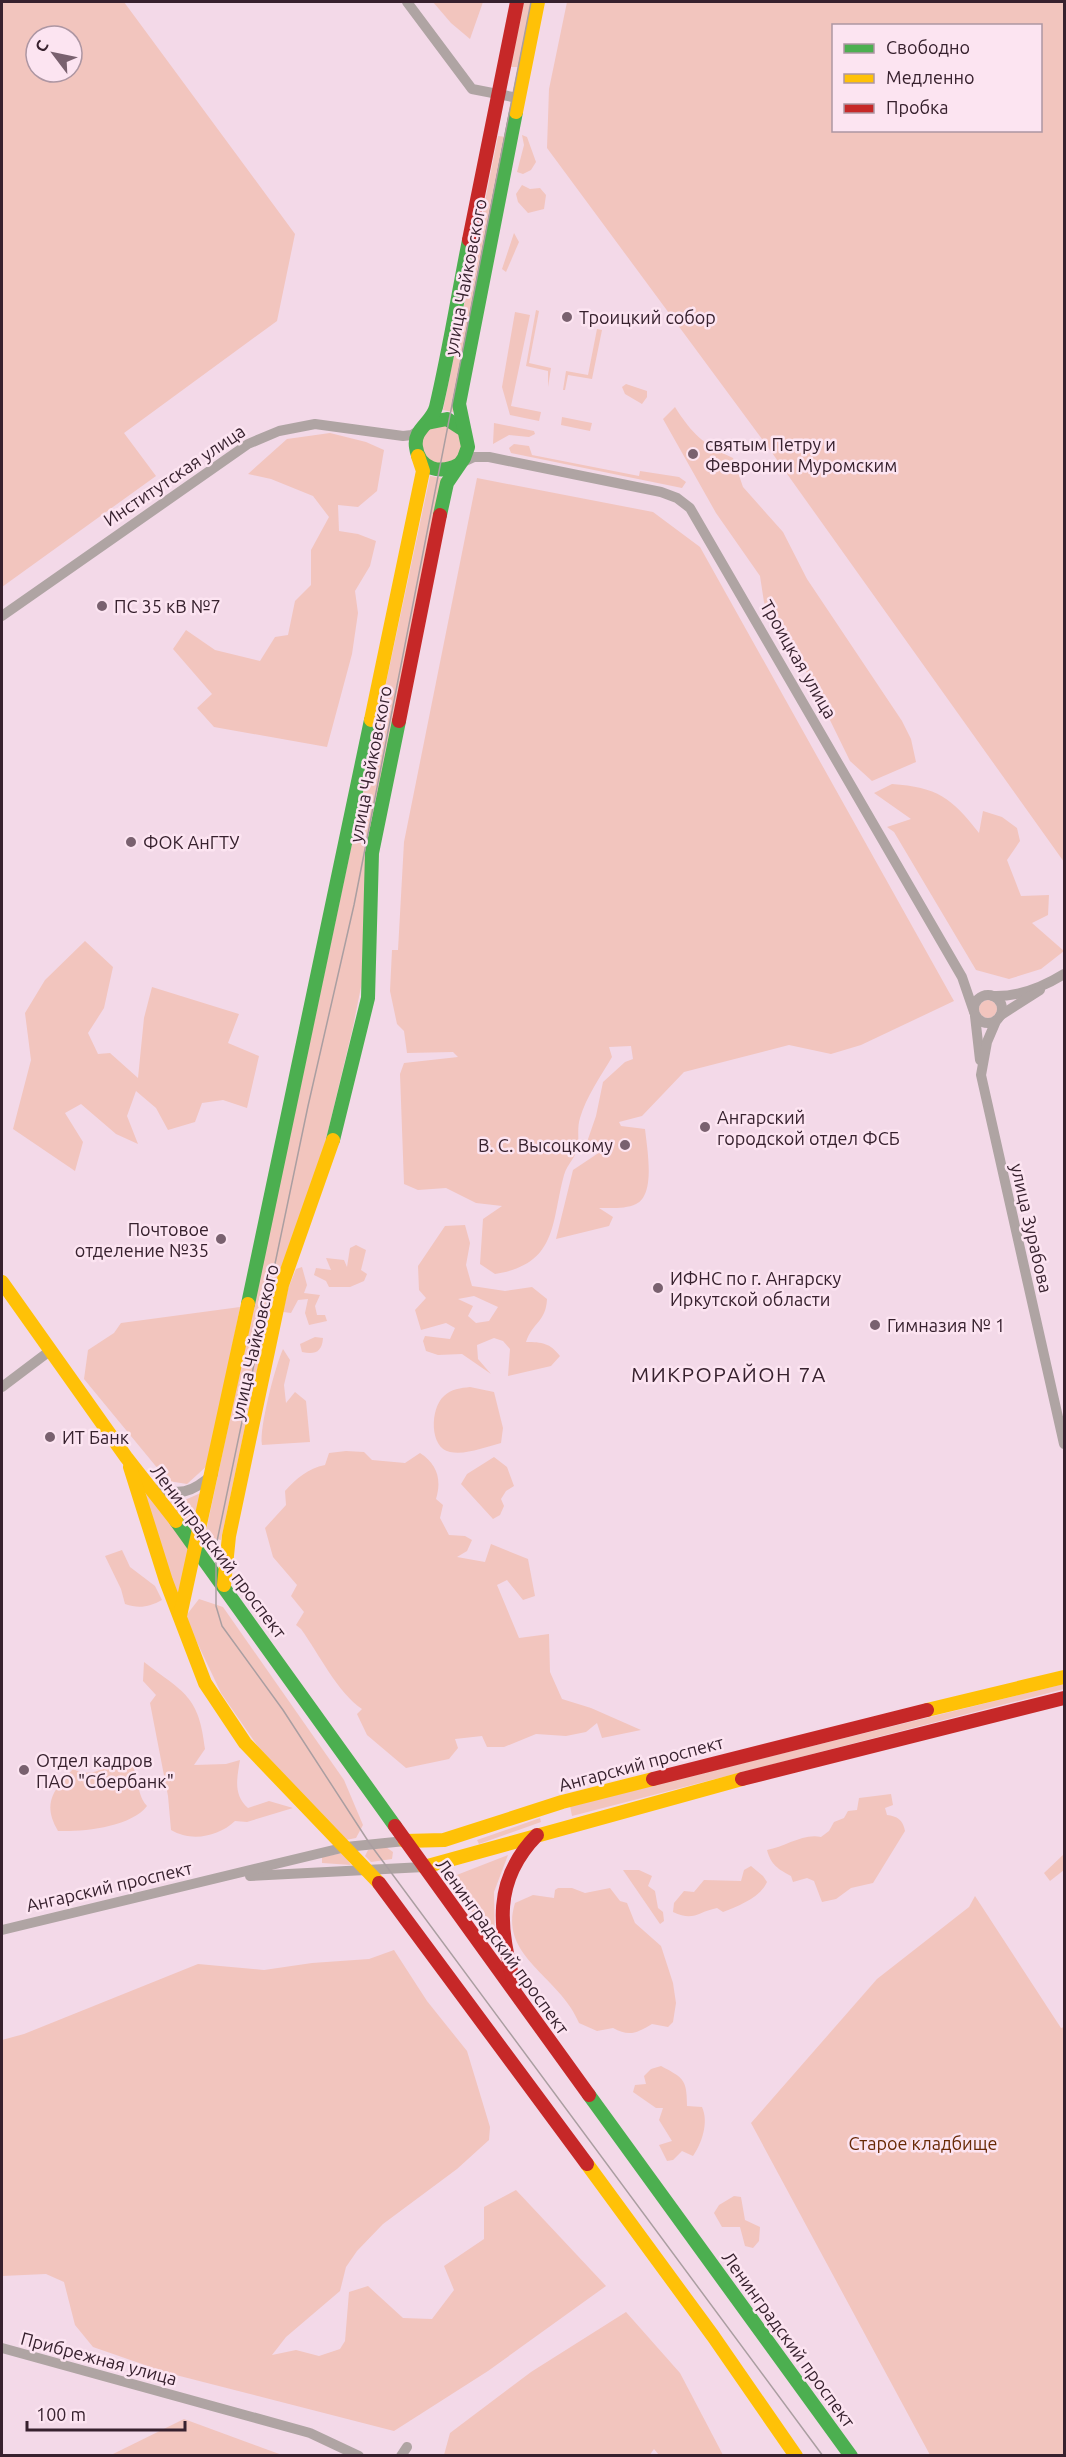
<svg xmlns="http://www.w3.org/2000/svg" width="1066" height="2457" font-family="Ubuntu,sans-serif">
<rect width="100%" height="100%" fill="#f3d9e8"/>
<g fill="#f2c5be" fill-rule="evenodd">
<path d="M2,2H124L295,234L277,321L124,433L156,476L2,587ZM36,36H72V72H36Z"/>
<path d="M433,2H483L470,39L451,23Z"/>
<path d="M524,2H534L521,67H510Z"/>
<path d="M567,2H1064V862L765,443L547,148L549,89ZM834,26H1040V130H834Z"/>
<path d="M522,135L527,137L536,162L531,170L523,174L517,172L524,145Z"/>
<path d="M498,136L507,137L453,412L443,410Z"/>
<path d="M522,185L530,189L540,188L546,195L544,209L528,213L518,202L516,194Z"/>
<path d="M514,233L519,242L506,272L502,269Z"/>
<path d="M536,310L539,311L529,363L551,368L548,387V371L526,366Z"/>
<path d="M515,312L530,315L511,406L541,412L539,421L510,415L502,387Z"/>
<path d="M597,329L602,330L592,379L568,375L565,390H563L566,371L588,375Z"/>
<path d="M626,384L647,391V397L642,404L625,394L622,387Z"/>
<path d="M675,407C692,434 704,445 733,458L743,487L783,532L807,579L902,721L911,739L916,762L872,781L850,761L802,663L781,644L764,602L760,576L716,513L663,419Z"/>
<path d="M562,417L592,423L590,431L561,425Z"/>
<path d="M435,422L459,429L463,455L441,468L419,453V437Z"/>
<path d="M494,423L534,431L535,434L529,437L509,435L493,444Z"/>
<path d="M330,433L366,442L384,450L377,491L358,507L338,505L339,531L358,534L376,541L370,566L355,591L358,613L352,654L327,747L214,727L197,708L212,694L173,649L186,630L215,650L260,661L275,637L288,635L295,601L311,585V550L329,517L313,496L271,479L248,474L287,439Z"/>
<path d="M514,444L529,446L532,455L639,476L640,471L679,477L686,482L682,488L511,453L509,448Z"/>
<path d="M430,476L442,478L366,853L362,982L353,1027L311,1202L275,1286L221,1540L205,1536Z"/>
<path d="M477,478L653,512L700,547L954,1001L861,1045L831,1054L789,1045L684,1072L642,1116L619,1122L621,1126L645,1129C647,1148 656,1195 636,1204C626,1209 611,1208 599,1208L613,1217L609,1226L556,1239L573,1170L609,1146L587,1142L596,1116L603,1082L625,1062L633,1059L631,1046L609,1047L612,1057C601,1076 586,1097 580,1118C577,1127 579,1137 578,1146C577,1156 567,1164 564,1175C551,1223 558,1264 495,1274L480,1264L483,1219L502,1206L476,1203L446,1188L418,1190L404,1184L400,1074L404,1063L458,1057L453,1052L407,1053L404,1031L397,1024L390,991L392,950H398L404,842Z"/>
<path d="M892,784C937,787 952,798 979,833L983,811L1002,817L1017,828L1020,841L1007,860L1021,896L1049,895L1048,915L1032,923L1064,951L1041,969L1009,979L976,970L894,832L887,827L911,819L874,793Z"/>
<path d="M85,941L113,967L104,1008L88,1033L98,1054L110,1053L138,1078L144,1018L152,987L239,1014L228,1043L259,1056L247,1108L223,1100L202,1103L195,1122L168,1130L156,1108L136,1091L127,1116L138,1144L116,1134L81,1104L65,1113L83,1142L75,1171L13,1129L31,1060L25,1013L45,980Z"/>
<circle cx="988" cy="1009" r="9"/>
<path d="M465,1225L470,1243L466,1265L472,1286L505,1291L532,1287L547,1299C546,1322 532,1323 526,1342C542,1342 550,1343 560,1356L551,1366L508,1376L510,1349L503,1341L494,1338L477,1345L478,1359L491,1374L462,1354L438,1355L426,1351L423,1341L425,1336L450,1339L455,1328L446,1323L421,1330L415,1310L426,1298L419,1290L418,1266L445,1226ZM474,1296L498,1307L489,1321L476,1323L468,1316L473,1306L458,1299Z"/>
<path d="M356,1245L366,1250L361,1270L367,1274L364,1281L350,1287H329L326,1281L314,1275L316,1268L331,1270L326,1258L344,1260L347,1267L350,1248Z"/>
<path d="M302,1267L307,1285L304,1293L320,1295L315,1306L317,1315H325L327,1321L309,1325L305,1313L308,1299L298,1300L291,1313L283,1312L288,1289L296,1269Z"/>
<path d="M240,1307L209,1464L187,1484L168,1481L84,1379L88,1350L114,1333L121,1323Z"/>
<path d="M315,1337L323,1338C322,1352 315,1355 302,1352L300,1344Z"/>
<path d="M283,1349L290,1360L284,1385L286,1403L295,1392L306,1401L310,1442L262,1445C259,1428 275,1367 283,1349Z"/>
<path d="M470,1387L494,1392L503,1428L501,1443C485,1447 467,1455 450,1452C429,1448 430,1408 444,1396C451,1389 461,1388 470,1387Z"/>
<path d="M346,1451L364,1452L372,1460L405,1463L420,1453C437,1464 442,1479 436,1499L443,1505L440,1518L449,1535L465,1536L472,1540L467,1551L457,1557L485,1562L491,1544L528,1559L535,1596L523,1600L507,1580L497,1585L519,1638L549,1634L550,1672L562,1699L591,1708L641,1730L602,1738L597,1723L586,1732L566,1736L536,1734L504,1747H487L482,1736L455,1739L458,1748L449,1759L406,1768L367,1735L357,1714L362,1709C338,1693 319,1654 301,1629L296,1625L304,1612L291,1596L297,1585L273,1557L265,1528L286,1505L285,1491C296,1479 308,1468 325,1465L329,1453Z"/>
<path d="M494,1457L507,1467L514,1486L506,1491L501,1499L504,1506L500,1515L493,1519L461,1484L467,1474Z"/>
<path d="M142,1486L190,1549L178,1598Z"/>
<path d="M203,1492L194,1533L166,1500L187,1499Z"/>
<path d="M122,1550L130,1567L155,1586L162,1600C149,1607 139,1609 125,1604L121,1589L105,1556Z"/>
<path d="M199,1599L223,1607L344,1780L363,1825L356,1838L346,1840L261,1751L221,1693L185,1617Z"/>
<path d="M144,1662C184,1693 199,1695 205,1749L194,1765L226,1764L240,1760C237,1778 233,1795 248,1808L269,1801L293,1808L247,1822L235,1821C218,1837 191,1842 171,1830L168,1796L150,1703L156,1695L143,1681Z"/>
<path d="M1064,1684V1689L572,1816L570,1806Z"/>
<path d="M121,1759L129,1760C140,1774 135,1793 147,1806C131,1827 83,1832 58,1831C42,1804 53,1790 73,1769C92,1779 104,1767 121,1759Z"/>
<path d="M891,1794L893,1805L885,1808L887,1815C897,1816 903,1820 905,1831L873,1883L851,1888L836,1899L822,1902L814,1881L807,1878L793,1882L791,1876C778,1869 771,1865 767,1850C785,1847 803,1833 821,1837L829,1831L834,1822L844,1818L848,1811L857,1810L859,1798Z"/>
<path d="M540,1818L541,1822L479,1844L477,1840Z"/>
<path d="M386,1847L393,1852L392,1859L371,1862L365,1856L368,1850Z"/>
<path d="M343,1853L351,1865L322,1863V1857Z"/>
<path d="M1064,1854V1870L1050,1881L1044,1873Z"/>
<path d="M508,1855L494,1892L495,1946L449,1878Z"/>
<path d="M751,1866L763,1876L767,1882C760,1898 738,1906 723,1912L717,1908C697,1912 694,1922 673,1912L674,1903L684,1891L694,1892L704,1880L741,1881L744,1870Z"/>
<path d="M623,1870H639L652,1876L648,1886L655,1891L658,1908L663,1912L664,1921L660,1924Z"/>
<path d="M558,1888H572L585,1893L610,1888L620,1901L627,1903L635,1923L661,1946L673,1983L676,2003L673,2022L668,2027L652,2024C637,2033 629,2037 613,2028L597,2031L579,2023C560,1976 498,1957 515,1903L533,1895L554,1898L555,1890Z"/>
<path d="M975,1896L1061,2028L1064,2027V2455H930L751,2123L877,1979L969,1907Z"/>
<path d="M394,1950L427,2001L467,2051L490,2127L489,2140L457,2169L383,2224L357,2251L346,2267L340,2291L286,2337L272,2355L296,2350L319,2356L340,2349L345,2341L349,2292L368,2286L403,2318L432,2319L454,2290L444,2266L484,2239V2207L516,2190L606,2286L488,2371L394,2431L168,2373L93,2347L75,2325L64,2282L46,2274L2,2276V2040L24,2034L198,1964L264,1970L312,1963L369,1959Z"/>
<path d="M661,2066C684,2078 687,2080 687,2106L702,2107C709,2122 702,2143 693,2156L682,2151L673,2160L667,2161L659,2145L672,2141L659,2120L663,2108H656L633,2092L635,2085L646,2084L644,2076L651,2069Z"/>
<path d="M734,2196L741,2197L745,2220L760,2227L759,2241L753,2248L745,2246L740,2227H722L714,2213L719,2205Z"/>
<path d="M626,2312L680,2373L723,2455H659L654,2449L649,2456L444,2455L450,2433L531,2372Z"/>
<path d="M184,2419L282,2455H111Z"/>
</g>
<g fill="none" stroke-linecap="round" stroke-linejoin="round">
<g stroke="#afa4a3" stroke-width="10">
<path d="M407,2L472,89L518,98"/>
<path d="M461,463L474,457H489L661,492L677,498L690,508L962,977L974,1012"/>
<path d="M2,616L248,444L279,431L315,424L403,436L412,435L421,429"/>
<circle cx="988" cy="1009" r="14"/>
<path d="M993,996C1019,997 1043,987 1064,974"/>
<path d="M1001,1015L1040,990"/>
<path d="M975,1016L980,1060"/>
<path d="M996,1021L987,1042L981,1075L1064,1444"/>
<path d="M2,1387L51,1350"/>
<path d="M151,1489C181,1494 190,1495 213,1474"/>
<path d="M250,1876L424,1867"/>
<path d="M2,1930L346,1847L405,1841"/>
<path d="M2,2348L310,2433L359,2456"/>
<path d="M401,2456L407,2447"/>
</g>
<g stroke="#4caf50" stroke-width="14">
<path d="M427,423L447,419L464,430"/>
<path d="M458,465C441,474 419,470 416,447C413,429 432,423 436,407C449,352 458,295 469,240"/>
<path d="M440,515L447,483L464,458L468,447L459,404L516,112"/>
<path d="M333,1140L368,998L372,853L399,721"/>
<path d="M248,1304L371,720"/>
<path d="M176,1521L395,1826"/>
<path d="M589,2095L851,2456"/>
</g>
<g stroke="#ffc107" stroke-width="14">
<path d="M516,112L538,2"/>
<path d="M371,720L423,471L418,456"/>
<path d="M2,1282L126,1457L176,1521"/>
<path d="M130,1467L166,1581L205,1683L245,1743L379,1883"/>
<path d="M224,1585L229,1536L282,1285L333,1140"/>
<path d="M180,1616L248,1304"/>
<path d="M927,1710L1064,1677"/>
<path d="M405,1841L444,1840L562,1802L653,1779"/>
<path d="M424,1867L742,1779"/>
<path d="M587,2164L713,2336L796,2456"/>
</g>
<g stroke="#c62828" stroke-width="14">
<path d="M469,240L517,2"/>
<path d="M399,721L440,515"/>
<path d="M653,1779L927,1710"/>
<path d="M742,1779L1064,1698"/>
<path d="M395,1826L589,2095"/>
<path d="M379,1883L587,2164"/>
<path d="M515,1986C499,1928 492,1881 537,1835"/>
</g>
<path stroke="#aa9ea1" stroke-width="1.5" d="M531,2L354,905L308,1106L216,1546V1606L222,1626L283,1710L370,1844L823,2456"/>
</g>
<g fill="#79616f" stroke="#fce4f1" stroke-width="2">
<circle cx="567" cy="317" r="6"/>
<circle cx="693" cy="454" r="6"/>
<circle cx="102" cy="606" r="6"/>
<circle cx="131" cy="842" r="6"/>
<circle cx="705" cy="1127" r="6"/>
<circle cx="625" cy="1145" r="6"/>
<circle cx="221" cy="1239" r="6"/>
<circle cx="658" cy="1288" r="6"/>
<circle cx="875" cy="1325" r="6"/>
<circle cx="50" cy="1437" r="6"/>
<circle cx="24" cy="1770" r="6"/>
</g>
<g text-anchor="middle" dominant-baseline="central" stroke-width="5" stroke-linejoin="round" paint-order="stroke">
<g font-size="18" fill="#37212e" stroke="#fce4f1">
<text transform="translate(465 277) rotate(-79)">улица Чайковского</text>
<text transform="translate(174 475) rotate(-34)">Институтская улица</text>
<text transform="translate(799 659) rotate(60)">Троицкая улица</text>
<text transform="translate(370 764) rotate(-79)">улица Чайковского</text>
<text transform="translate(1032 1228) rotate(77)">улица Зурабова</text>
<text transform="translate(254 1342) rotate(-77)">улица Чайковского</text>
<text transform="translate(219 1551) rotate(53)">Ленинградский проспект</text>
<text transform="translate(641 1763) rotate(-15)">Ангарский проспект</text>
<text transform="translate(109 1886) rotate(-13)">Ангарский проспект</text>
<text transform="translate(503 1946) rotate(54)">Ленинградский проспект</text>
<text transform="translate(789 2339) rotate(54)">Ленинградский проспект</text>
<text transform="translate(99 2358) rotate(15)">Прибрежная улица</text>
</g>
<g font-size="18" fill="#37212e" stroke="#fce4f1" text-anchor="start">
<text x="579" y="317">Троицкий собор</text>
<text x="705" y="444">святым Петру и<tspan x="705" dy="21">Февронии Муромским</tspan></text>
<text x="114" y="606">ПС 35 кВ №7</text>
<text x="143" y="842">ФОК АнГТУ</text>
<text x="717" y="1117">Ангарский<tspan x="717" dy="21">городской отдел ФСБ</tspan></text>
<text x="613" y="1145" text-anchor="end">В. С. Высоцкому</text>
<text x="209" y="1229" text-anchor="end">Почтовое<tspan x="209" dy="21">отделение №35</tspan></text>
<text x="670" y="1278">ИФНС по г. Ангарску<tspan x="670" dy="21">Иркутской области</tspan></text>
<text x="887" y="1325">Гимназия № 1</text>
<text x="62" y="1437">ИТ Банк</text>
<text x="36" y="1760">Отдел кадров<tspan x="36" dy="21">ПАО "Сбербанк"</tspan></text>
</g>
<g font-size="18" fill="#682906" stroke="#fce4f1">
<text x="923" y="2143">Старое кладбище</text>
</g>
<g font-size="21" letter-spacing="1.5" fill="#37212e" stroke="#fce4f1">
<text x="729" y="1374">МИКРОРАЙОН 7А</text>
</g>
</g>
<rect width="1066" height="2457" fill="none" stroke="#37212e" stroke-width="6"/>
<rect x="832" y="24" width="210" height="108" fill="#fce4f1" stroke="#ad96a3" stroke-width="1.5"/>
<rect x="844" y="44" width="30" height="9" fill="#4caf50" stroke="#ad96a3" stroke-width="1.5"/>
<text x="886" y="54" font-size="18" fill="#37212e">Свободно</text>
<rect x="844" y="74" width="30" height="9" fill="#ffc107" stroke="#ad96a3" stroke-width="1.5"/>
<text x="886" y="84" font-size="18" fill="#37212e">Медленно</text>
<rect x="844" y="104" width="30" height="9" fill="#c62828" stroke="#ad96a3" stroke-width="1.5"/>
<text x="886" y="114" font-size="18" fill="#37212e">Пробка</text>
<g transform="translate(54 54) rotate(302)"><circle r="28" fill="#fce4f1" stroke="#ad96a3" stroke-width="1.5"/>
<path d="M0-4.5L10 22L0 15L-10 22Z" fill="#79616f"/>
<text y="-9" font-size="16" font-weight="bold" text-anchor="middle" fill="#37212e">С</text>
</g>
<path d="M27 2421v9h158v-9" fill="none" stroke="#37212e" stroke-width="3"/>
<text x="36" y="2421" font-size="18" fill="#37212e" stroke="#fce4f1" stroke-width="4.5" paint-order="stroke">100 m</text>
</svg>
